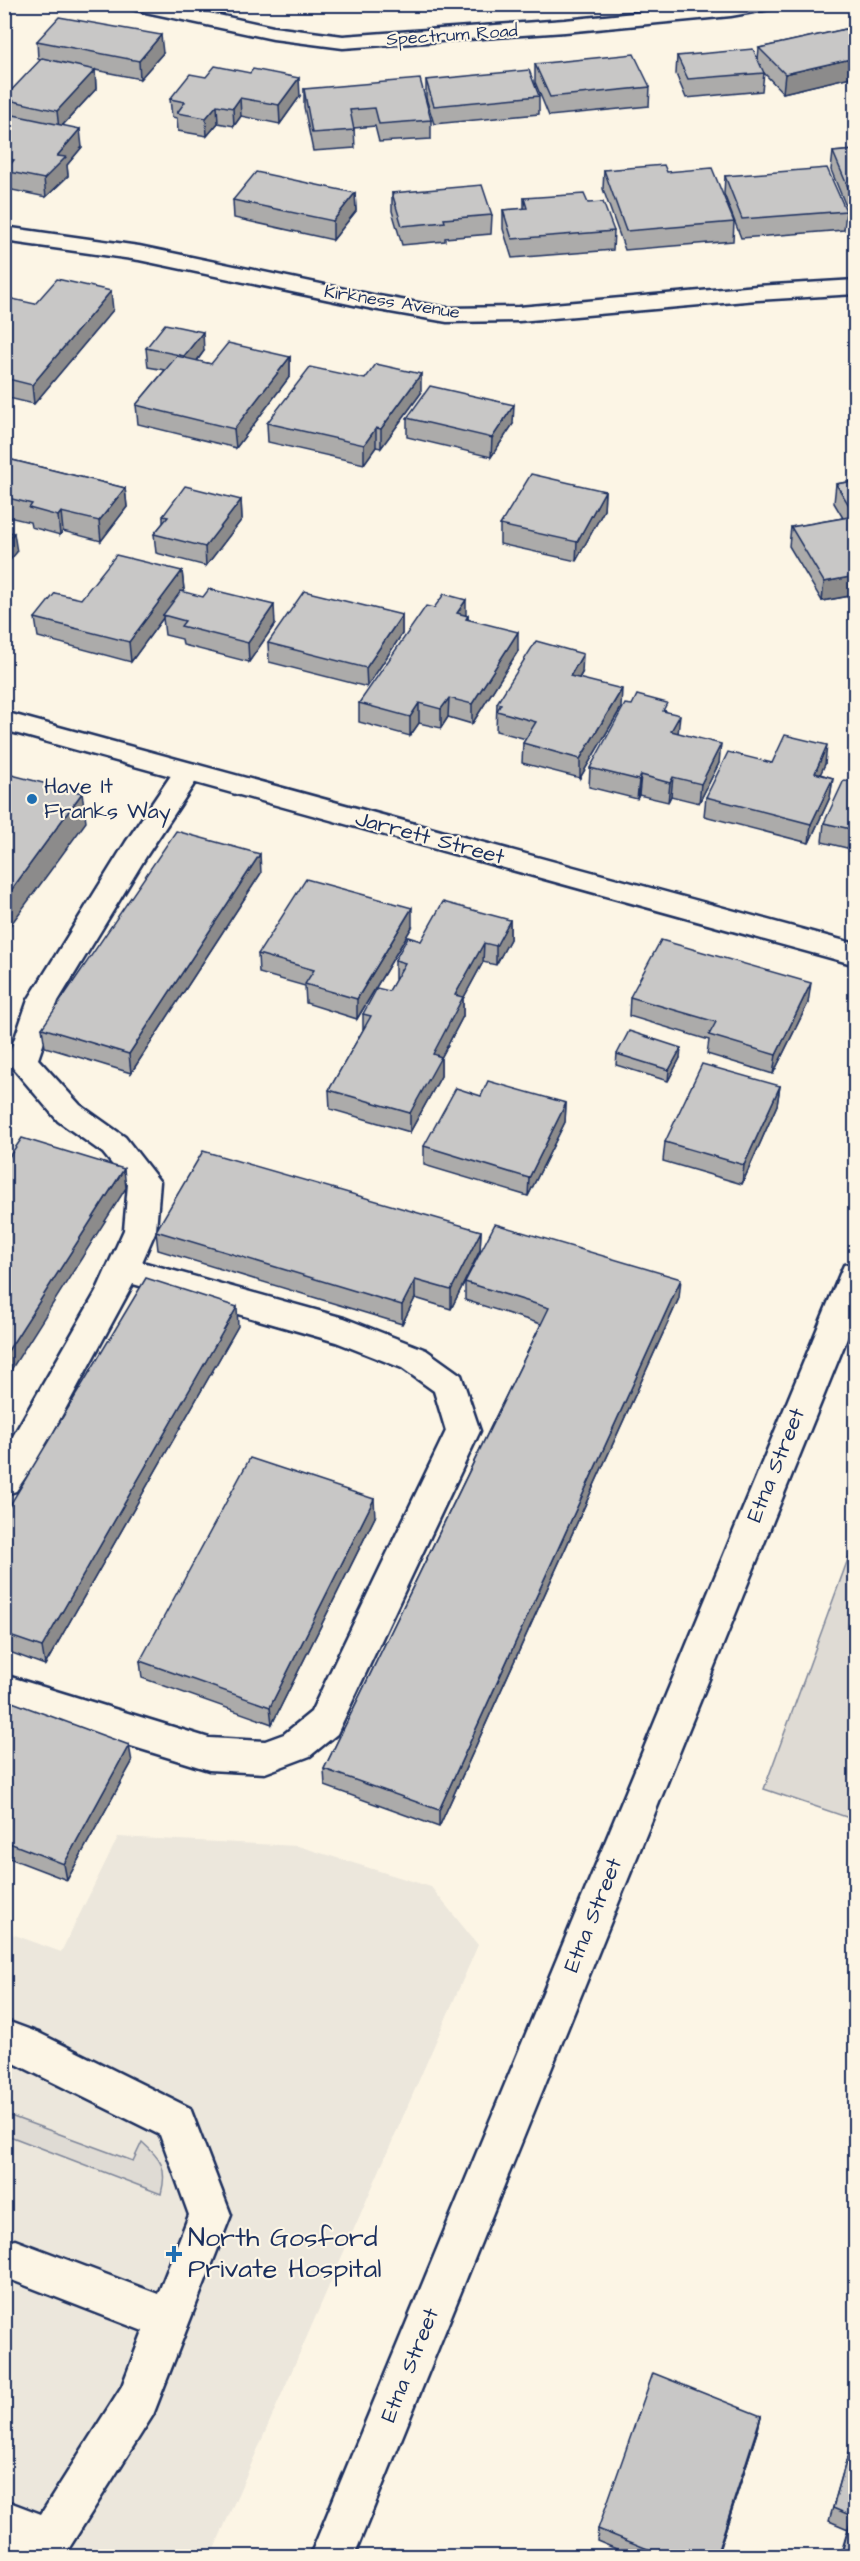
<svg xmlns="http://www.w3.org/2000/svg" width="860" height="2561" font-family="'Architects Daughter',sans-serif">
<rect width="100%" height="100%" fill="#fcf5e5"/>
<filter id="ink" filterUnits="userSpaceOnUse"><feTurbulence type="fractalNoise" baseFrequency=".0167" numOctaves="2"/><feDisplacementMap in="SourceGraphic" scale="12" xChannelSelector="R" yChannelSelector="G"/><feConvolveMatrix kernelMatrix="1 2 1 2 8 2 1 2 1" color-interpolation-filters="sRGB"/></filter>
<g filter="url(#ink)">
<path fill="#ece7dc" d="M118,1837L298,1846L431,1887L478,1945L211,2556H5L4,1931L61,1952Z"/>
<g fill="#dfdbd4" stroke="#7d8599" stroke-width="1.5">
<path d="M855,1540V1820L764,1789Z"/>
<path d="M5,2114L133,2161L142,2142C161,2159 168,2168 161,2194L7,2135L5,2139Z"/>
</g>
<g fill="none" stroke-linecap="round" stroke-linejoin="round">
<g stroke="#1b2f5e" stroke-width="5">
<g id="lane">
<path d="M188,763L198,765L202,772L147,855L58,1001L38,1059L80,1105L125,1137L160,1182L156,1230L142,1262L344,1318L426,1350L461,1375L480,1431L337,1734L310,1756L265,1773L209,1770L4,1707V1675L209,1738L265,1741L284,1734L311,1712L446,1431L434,1391L402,1368L336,1342L133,1284L41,1454L16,1491L4,1495V1452L96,1292L124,1230L128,1184L103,1153L58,1121L7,1061L28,1000L126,842L178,765Z"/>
<path d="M4,2020L39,2033L190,2108L231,2215L153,2415L64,2556H35L4,2545V2500L41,2514L122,2386L143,2331L4,2277V2245L15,2240L158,2294L189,2215L160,2135L4,2058Z"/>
</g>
</g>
<g stroke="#1b2f5e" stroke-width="5">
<g id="street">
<path d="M126,4H168L273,27L343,36L565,20L723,4H779L776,8L731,16L565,32L343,48L273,39L136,10L129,8Z"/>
<path d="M4,227L139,246L373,295L447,308L519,307L757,286L856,280V294L757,300L519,321L447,322L373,309L139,260L4,241Z"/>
<path d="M4,712L856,944V965L4,730Z"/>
<path d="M856,1262V1316L354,2556H310L840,1274L844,1265Z"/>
</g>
</g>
<use href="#lane" fill="#fcf5e5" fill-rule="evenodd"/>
<use href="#street" fill="#fcf5e5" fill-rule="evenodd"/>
</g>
<g fill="#acabaa" stroke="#1b2f5e" stroke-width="1.5">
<path d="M855,17V76L783,93L764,73L762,91L686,98L676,74L677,56L758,59L759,48L850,28L851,19Z"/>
<path d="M37,41L163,53L140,79L95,70L96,89L63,125L82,147L67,165L68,176L46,197L7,189L6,176H4V98L41,60L38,59Z"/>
<path d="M535,64L650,87L649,106L549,116L535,82Z"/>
<path d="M426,80L539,96V114L434,124L426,98Z"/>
<path d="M304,89L431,120V139L379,142L375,126L354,128L355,148L313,151L304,107Z"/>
<path d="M300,96L280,124L241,116L234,126L218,123L207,136L178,131L177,118L172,117L170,99Z"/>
<path d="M855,150V228L831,170L833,152Z"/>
<path d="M604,170L667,172L734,222L733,241L625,250L603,189Z"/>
<path d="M725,176L846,211L844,230L741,238L724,194Z"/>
<path d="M355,193L356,211L333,240L234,218L233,200Z"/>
<path d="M392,193L492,215L491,234L445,238V241L402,245L392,211Z"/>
<path d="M524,198L588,203L614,231L613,250L512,258L503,229V210L524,209Z"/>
<path d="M4,302L113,310L34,404L4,397Z"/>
<path d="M146,348L204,351L197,361L211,364L290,357V376L236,448L138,424L136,405L165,370L148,367Z"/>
<path d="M421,393L381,448L376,447L364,464L268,442L267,423Z"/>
<path d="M407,418L513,424L491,457L407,437Z"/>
<path d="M4,458L125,488L127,507L101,541L63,531L60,535L31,527L30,522L4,516Z"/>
<path d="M855,481V595L822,601L789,546L791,527L843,518L834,503L836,484Z"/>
<path d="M605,491L604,510L576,561L500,544V525Z"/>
<path d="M241,500L242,519L206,566L156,553L154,534L163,523V516Z"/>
<path d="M182,571L184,590L183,592L275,624L249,662L183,645L182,639L165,635L163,618L131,662L38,637L35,618L81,599Z"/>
<path d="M434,608L468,616V619L518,651L472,724L448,717L441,728L419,723L410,736L359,722V703Z"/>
<path d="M402,615V634L367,687L269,662L268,643Z"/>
<path d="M582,673L579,678L621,708L580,778L522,763L523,743L526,739L496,731L497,703Z"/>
<path d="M632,705L666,711L678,733L719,763L699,803L671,796L668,802L639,795L637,799L589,787L590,768Z"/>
<path d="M772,763L825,764L820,774L833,778L830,797L809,843L704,816L706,797Z"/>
<path d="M855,782V850L822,842L824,823Z"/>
<path d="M261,873L131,1073L45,1047L42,1028Z"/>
<path d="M510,920V939L496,965L483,962L463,999V1016L441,1058V1076L410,1132L330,1109L329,1090L363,1030V1014L389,991L396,979H395V960L421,941Z"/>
<path d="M412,927L357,1019L306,1003L305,986L259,973L258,954Z"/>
<path d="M630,997L808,1003L773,1074L707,1054L709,1040L629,1016Z"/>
<path d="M617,1054L680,1058L668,1081L616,1065Z"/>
<path d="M780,1086L777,1105L742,1184L663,1161L665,1142Z"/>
<path d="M481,1096L566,1103L565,1122L528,1196L424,1165V1146Z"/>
<path d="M156,1231H481L480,1250L451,1309L415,1298L402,1324L158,1250Z"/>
<path d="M465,1282L679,1298L439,1827L325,1786L324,1769L541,1324L465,1300Z"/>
<path d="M238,1326L45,1665L4,1650V1515Z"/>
<path d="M375,1517L272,1724L142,1678L140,1661Z"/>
<path d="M4,1699L132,1762L67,1880L4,1856Z"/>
<path d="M761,2416L758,2429L717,2556H633L597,2541L598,2529Z"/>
<path d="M851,2444L855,2556H840L848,2529L829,2521Z"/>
</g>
<g fill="#8c8b8b" stroke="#1b2f5e" stroke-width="1.5">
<path d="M161,35L163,53L140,79L139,61Z"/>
<path d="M855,58V76L783,93L785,74Z"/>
<path d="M95,70L96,89L59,129L57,111Z"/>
<path d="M299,78L300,96L280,124L279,105Z"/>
<path d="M240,98L241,116L234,126L233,108Z"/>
<path d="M217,105L218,123L207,136L206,118Z"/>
<path d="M80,129L82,147L67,165L68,176L46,197L44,179L57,156Z"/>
<path d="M355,193L356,211L333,240V221Z"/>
<path d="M111,291L113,310L34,404L32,385Z"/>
<path d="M203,332L204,351L186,375L184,356Z"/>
<path d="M290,357V376L236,448L234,429Z"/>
<path d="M421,374V393L381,448V429Z"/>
<path d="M514,405L513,424L491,457L492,438Z"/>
<path d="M376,428V447L364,464V445Z"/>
<path d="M125,488L127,507L101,541L99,521Z"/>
<path d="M605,491L604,510L576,561L577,542Z"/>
<path d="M241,500L242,519L206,566L205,547Z"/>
<path d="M61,512L63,531L60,535L58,516Z"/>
<path d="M14,533L17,552L4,567V545Z"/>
<path d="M182,571L184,590L165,616L163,615V618L131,662L129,642Z"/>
<path d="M855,576V595L822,601L824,582Z"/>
<path d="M466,600V618L468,616L467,635L457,613Z"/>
<path d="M274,605L275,624L249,662L248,643Z"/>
<path d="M402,615V634L367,687L366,668Z"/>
<path d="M518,632V651L472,724V704Z"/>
<path d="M583,654L582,673L569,695L570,676Z"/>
<path d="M622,689L621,708L580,778V759Z"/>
<path d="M449,698L448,717L441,728V709Z"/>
<path d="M419,703V723L410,736V717Z"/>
<path d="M680,715L678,734L671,731Z"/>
<path d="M721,744L719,763L699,803L701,784Z"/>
<path d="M827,745L825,764L812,792L815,773Z"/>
<path d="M641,775L639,795L637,799L639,780Z"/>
<path d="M673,777L671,796L668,802L670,783Z"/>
<path d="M833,778L830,797L809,843L811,824Z"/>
<path d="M82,793L86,822L4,934V900Z"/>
<path d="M260,854L261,873L131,1073L129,1054Z"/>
<path d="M412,908V927L357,1019V999Z"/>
<path d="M510,920V939L496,965V946Z"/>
<path d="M484,943L483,962L463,999V1016L441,1058V1076L410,1132V1113L455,995Z"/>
<path d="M811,983L808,1003L773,1074L776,1055Z"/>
<path d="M681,1048L680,1058L668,1081L669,1070Z"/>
<path d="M780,1086L777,1105L742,1184L744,1165Z"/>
<path d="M566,1103L565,1122L528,1196L529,1178Z"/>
<path d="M124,1169L126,1188L4,1381V1357Z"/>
<path d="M481,1231L480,1250L451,1309V1290Z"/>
<path d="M681,1279L679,1298L439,1827V1810Z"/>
<path d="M415,1280V1298L402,1324V1305Z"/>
<path d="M237,1307L238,1326L45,1665L42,1647Z"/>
<path d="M374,1499L375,1517L272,1724L270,1707Z"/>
<path d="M129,1745L132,1762L67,1880L64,1864Z"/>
<path d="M761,2416L758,2429L717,2556H716Z"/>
</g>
<g fill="#c8c7c6" stroke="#1b2f5e" stroke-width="1.5">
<path d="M59,17L161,35L139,61L37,41Z"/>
<path d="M850,28L855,33V58L785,74L759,48Z"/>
<path d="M753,49L764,73L688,79L677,56Z"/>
<path d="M634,54L650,87L550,97L535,64Z"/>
<path d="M42,58L95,70L57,111L4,99V98Z"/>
<path d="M215,66L250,73L253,69L299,78L279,105L240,98L233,108L217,105L206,118L177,113L185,102L170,99L190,74L206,77Z"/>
<path d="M529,70L539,96L434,106L426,80Z"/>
<path d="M420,79L431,120L379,124L375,108L350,110L354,130L312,133L304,89Z"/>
<path d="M4,113L80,129L57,156L66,157L44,179L5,171L14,160L4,158Z"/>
<path d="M855,150V204L833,152Z"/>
<path d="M664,165L667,172L712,168L734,222L626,231L604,170Z"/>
<path d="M827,168L846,211L742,219L725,176Z"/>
<path d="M256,172L355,193L333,221L233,200Z"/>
<path d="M482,185L492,215L444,219L445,222L402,226L392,193Z"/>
<path d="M584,194L588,203L603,202L614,231L512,239L503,210L527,208L524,198Z"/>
<path d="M57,279L111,291L32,385L4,378V339L7,336L4,335V302L8,298L35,304Z"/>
<path d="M165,324L203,332L184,356L146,348Z"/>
<path d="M228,343L290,357L234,429L136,405L177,356L211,364Z"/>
<path d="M376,364L421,374L381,429L376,428L364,445L267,423L310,367L365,379Z"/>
<path d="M430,386L514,405L492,438L407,418Z"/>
<path d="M4,458L125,488L99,521L61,512L58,516L29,508L32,504L4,497Z"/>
<path d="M531,474L605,491L577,542L500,525Z"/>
<path d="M855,481V515L836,484Z"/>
<path d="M185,486L241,500L205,547L154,534L168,517L163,516Z"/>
<path d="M855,516V576L824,582L791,527Z"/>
<path d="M4,531L14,533L4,545Z"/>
<path d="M116,555L182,571L129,642L35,618L55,593L81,599Z"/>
<path d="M209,589L274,605L248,643L181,626L185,621L163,615L181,591L203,597Z"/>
<path d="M304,591L402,615L366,668L268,643Z"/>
<path d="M444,594L466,600L457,613L468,616L466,619L518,632L472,704L449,698L441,709L419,703L410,717L359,703L426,606L434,608Z"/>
<path d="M536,641L583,654L570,676L622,689L580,759L523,743L536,722L497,711L501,704L497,703Z"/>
<path d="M637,695L667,703L663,711L680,715L671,731L721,744L701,784L673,777L670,783L641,775L639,780L590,768L625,704L632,705Z"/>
<path d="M785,735L827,745L815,773L833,778L811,824L706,797L728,752L772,763Z"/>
<path d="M4,773L82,793L4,900Z"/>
<path d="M844,780L855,782V830L824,823Z"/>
<path d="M176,831L260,854L129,1054L42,1028Z"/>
<path d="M306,879L412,908L357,999L305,984L314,970L258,954Z"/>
<path d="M443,902L510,920L496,946L484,943L455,995L463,997L433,1054L441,1057L410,1113L329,1090L371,1016L363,1014L377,988L389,991L405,963L395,960L408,937L421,941Z"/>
<path d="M661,940L811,983L776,1055L709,1035L716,1022L630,997Z"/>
<path d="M629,1031L681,1048L669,1070L617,1054Z"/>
<path d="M702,1064L780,1086L744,1165L665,1142Z"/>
<path d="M488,1081L566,1103L529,1178L424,1146L456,1088L481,1096Z"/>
<path d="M22,1138L124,1169L4,1357V1164Z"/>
<path d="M203,1151L481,1231L451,1290L415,1280L402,1305L156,1231Z"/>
<path d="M495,1224L681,1279L439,1810L324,1769L549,1308L465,1282Z"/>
<path d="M146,1278L237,1307L42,1647L4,1634V1515Z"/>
<path d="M250,1458L374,1499L270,1707L140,1661Z"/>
<path d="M4,1699L129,1745L64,1864L4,1841Z"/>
<path d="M653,2373L761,2416L716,2556H665L598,2529Z"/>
<path d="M851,2444L855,2446V2556H841L852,2516L833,2508Z"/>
</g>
</g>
<g fill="#1f6fb2" stroke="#fcf5e5" stroke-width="2">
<circle cx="32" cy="799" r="6"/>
<path d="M171 2245h6v6h6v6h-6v6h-6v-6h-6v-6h6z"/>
</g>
<g text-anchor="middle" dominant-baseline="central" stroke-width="4.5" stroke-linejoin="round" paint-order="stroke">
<g font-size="18" fill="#1b2f5e" stroke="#fcf5e5">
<text transform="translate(452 35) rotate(-4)">Spectrum Road</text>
<text transform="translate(392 302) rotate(9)">Kirkness Avenue</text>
</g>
<g font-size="22" fill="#1b2f5e" stroke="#fcf5e5" text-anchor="start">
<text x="44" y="786">Have It<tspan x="44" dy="25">Franks Way</tspan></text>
</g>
<g font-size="22" fill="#1b2f5e" stroke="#fcf5e5">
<text transform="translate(430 838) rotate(15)">Jarrett Street</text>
<text transform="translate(776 1465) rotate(-68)">Etna Street</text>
<text transform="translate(593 1915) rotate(-68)">Etna Street</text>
<text transform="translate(410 2365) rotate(-68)">Etna Street</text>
</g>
<g font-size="27" fill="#1b2f5e" stroke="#fcf5e5" text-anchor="start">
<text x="188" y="2238">North Gosford<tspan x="188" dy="31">Private Hospital</tspan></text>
</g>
</g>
<rect width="860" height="2561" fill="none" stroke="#fcf5e5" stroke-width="24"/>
<rect x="12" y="12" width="836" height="2537" fill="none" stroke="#1b2f5e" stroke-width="2" filter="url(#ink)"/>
</svg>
